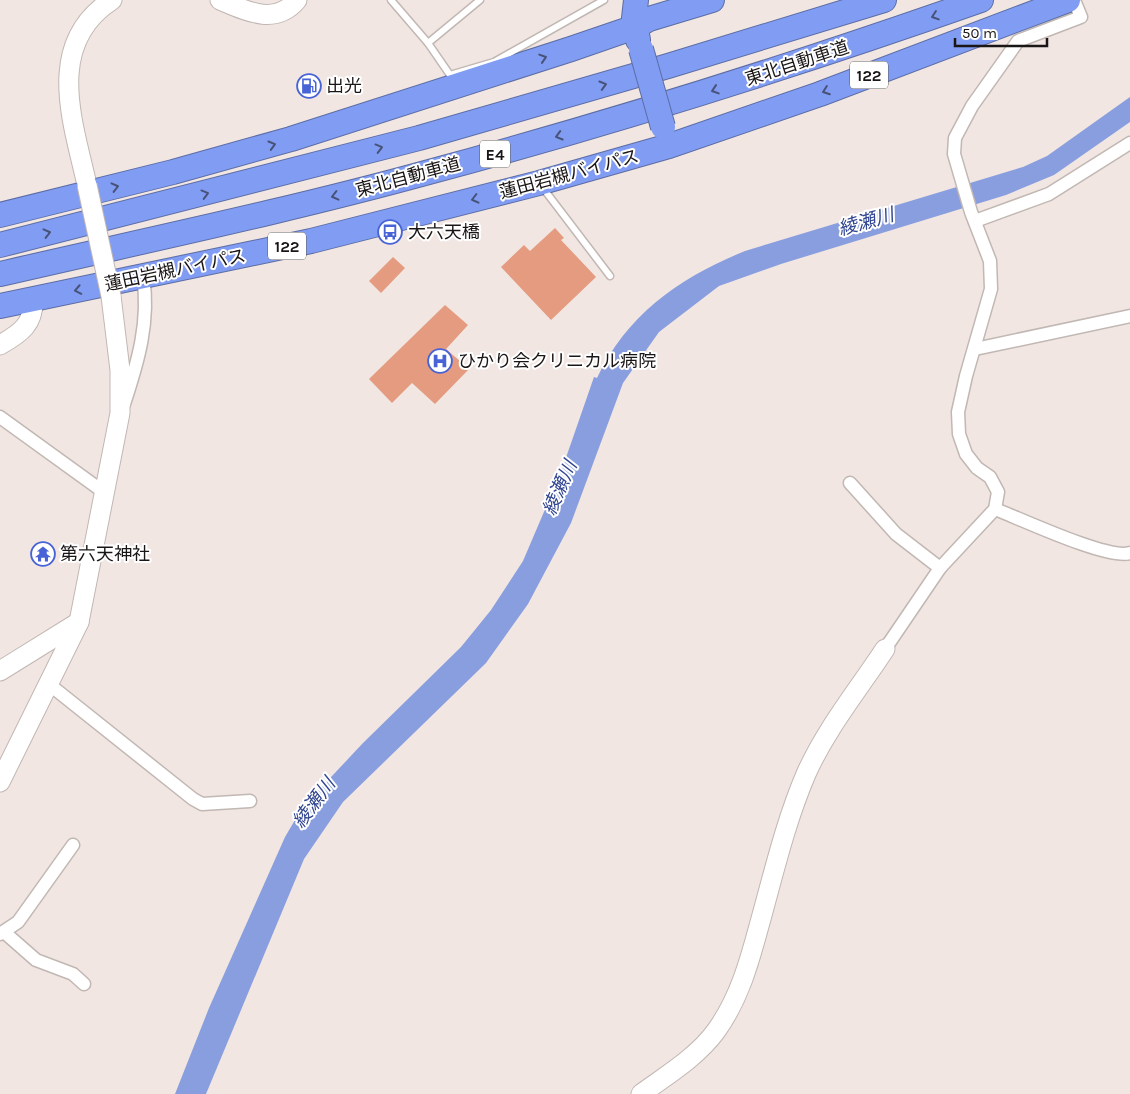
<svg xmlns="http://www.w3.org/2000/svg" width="1130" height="1094" font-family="Karla,'Noto Sans JP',sans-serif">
<rect width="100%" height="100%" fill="#f1e6e2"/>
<path fill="#899ede" d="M1130,97V122L1054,175L1006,195L781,264L719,286L659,332L623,383L571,523L528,604L486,663L343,802L304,859L206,1094H175L209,1008L285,837L302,808L363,743L461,647L491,610L523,561L561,472L594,377L597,378C627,314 681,277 745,251L1023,167L1047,156Z"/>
<g fill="#e49b7f">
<path d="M555,228L564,238L561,240L596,277L551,320L501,267L524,245L530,251Z"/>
<path d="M393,257L405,268L381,293L369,281Z"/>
<path d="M445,305L468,325L446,349L469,369L435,404L412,383L392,403L369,379Z"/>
</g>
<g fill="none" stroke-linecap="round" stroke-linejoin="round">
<g stroke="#c1b7b3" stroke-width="9">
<g id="lane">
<path d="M391,0L428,43"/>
<path d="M480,0L428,43L450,75L494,62L604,0"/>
<path d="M543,188L610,276"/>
</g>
</g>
<g stroke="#c1b7b3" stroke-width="15">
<g id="street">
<path d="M975,221L1049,194L1130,143"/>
<path d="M975,349L1130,316"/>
<path d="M124,404C138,362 150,321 143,277"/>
<path d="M0,417L105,493"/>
<path d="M850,483L896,534L940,568"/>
<path d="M995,509C1021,519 1108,560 1130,553"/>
<path d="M885,649L940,568L995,509L998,492L990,477L977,468L966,454L959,434L958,412L966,376L991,289L990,261L971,212L954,154L955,138L972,106L1018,41L1081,17L1074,0"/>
<path d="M50,685L193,799L202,804L250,801"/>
<path d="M4,932L36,960L73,974L84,984"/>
<path d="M0,934L18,922L73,845"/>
</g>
</g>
<g stroke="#c1b7b3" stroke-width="21">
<g id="secondary">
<path d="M220,0C246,11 275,26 297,0"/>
<path d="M87,185C73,122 44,44 112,0"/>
<path d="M0,345C21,333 34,324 33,299"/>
<path d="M0,671L79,622"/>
<path d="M0,782L79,622L120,413V370L111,296"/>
<path d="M641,1094C667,1075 697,1057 716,1031C739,999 749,963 759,926C773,876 785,823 806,774C826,729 858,690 885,649"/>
</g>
</g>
<g stroke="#5c6da5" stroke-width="26">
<g id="highway">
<path d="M636,0L634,18L638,40"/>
<path d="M0,215L173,172L291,139L571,49L635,27L649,19L712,0"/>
<path d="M0,245L419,138L668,66L884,0"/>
<path d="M0,274C143,241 287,211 429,172C615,122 799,64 981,0"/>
<path d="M0,306L311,241L539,183L669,146L820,94L1068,0"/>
</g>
</g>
<use href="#lane" stroke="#fff" stroke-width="6"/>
<use href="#street" stroke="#fff" stroke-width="12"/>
<use href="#secondary" stroke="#fff" stroke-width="19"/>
<use href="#highway" stroke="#809cf3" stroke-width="24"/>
<g stroke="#c1b7b3" stroke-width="21" stroke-linecap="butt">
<path id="secondary-bridge" d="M87,185L111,296"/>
</g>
<g stroke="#5c6da5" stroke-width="26" stroke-linecap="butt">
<path id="highway-bridge" d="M641,49L663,127"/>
</g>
<use href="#secondary-bridge" stroke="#fff" stroke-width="19"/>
<use href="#highway-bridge" stroke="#809cf3" stroke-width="24"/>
</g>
<defs><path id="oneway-chevron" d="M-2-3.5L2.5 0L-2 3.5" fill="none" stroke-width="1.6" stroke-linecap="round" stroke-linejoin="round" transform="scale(1.25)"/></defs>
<g stroke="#485279">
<use href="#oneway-chevron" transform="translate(935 16) rotate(161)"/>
<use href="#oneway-chevron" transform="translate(543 58) rotate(-18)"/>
<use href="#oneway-chevron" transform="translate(603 85) rotate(-16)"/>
<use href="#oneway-chevron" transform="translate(715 90) rotate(162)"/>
<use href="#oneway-chevron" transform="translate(826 91) rotate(160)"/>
<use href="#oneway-chevron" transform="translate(559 136) rotate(164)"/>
<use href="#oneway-chevron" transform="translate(272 145) rotate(-16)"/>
<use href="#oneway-chevron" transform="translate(379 148) rotate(-15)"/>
<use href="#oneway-chevron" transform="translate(115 187) rotate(-14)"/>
<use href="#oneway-chevron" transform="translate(205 194) rotate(-15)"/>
<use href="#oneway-chevron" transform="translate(335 196) rotate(166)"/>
<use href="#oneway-chevron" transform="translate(475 199) rotate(166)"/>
<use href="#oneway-chevron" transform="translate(47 233) rotate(-14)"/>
<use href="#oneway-chevron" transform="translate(78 290) rotate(169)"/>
</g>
<defs>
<g id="fuel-ring" transform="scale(1.25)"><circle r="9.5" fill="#fff" stroke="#4763d6" stroke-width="1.5"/><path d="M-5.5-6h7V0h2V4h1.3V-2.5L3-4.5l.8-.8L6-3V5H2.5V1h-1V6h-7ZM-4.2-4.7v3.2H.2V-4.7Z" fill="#4763d6"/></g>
<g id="bus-ring" transform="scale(1.25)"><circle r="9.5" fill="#fff" stroke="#4763d6" stroke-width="1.5"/><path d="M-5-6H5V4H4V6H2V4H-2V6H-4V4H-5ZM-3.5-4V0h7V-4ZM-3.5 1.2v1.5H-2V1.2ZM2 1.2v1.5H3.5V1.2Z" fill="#4763d6"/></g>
<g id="hospital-ring" transform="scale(1.25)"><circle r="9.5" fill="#fff" stroke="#4763d6" stroke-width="1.5"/><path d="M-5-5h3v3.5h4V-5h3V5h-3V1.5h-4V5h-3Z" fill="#4763d6"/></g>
<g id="temple-ring" transform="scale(1.25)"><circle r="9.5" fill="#fff" stroke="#4763d6" stroke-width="1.5"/><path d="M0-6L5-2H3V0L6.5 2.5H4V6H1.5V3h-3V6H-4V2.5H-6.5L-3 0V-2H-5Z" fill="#4763d6"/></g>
</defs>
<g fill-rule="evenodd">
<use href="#fuel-ring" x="309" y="86"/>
<use href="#bus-ring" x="390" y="232"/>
<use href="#hospital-ring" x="440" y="361"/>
<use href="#temple-ring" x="43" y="554"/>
</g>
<g text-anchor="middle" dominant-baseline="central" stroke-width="4" stroke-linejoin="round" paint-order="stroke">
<g fill="#fff" stroke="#5f5c5b" stroke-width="1">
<rect x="850" y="61.5" width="38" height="27" rx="4"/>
<rect x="480" y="140.5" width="30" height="27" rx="4"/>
<rect x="268" y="232.5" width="38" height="27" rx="4"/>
</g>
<g font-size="16" font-weight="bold" fill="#1a1615">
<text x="869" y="75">122</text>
<text x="495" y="154">E4</text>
<text x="287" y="246">122</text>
</g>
<g font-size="18" fill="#1a1615" stroke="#fff">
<text transform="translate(797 63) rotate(-18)">東北自動車道</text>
<text transform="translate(569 174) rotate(-15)">蓮田岩槻バイパス</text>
<text transform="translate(408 177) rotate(-15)">東北自動車道</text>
<text transform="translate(175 270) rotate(-12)">蓮田岩槻バイパス</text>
</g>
<g font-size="18" fill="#1a1615" stroke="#fff" text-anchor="start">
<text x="326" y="86">出光</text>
<text x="408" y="232">大六天橋</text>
<text x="458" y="361">ひかり会クリニカル病院</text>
<text x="60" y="554">第六天神社</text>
</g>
<g font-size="19" font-style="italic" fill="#314590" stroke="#fff">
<text transform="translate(866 222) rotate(-16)">綾瀬川</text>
<text transform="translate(560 488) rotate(-66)">綾瀬川</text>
<text transform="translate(314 803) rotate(-53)">綾瀬川</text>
</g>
</g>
<path d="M955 38v8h92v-8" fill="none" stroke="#1a1615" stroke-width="2.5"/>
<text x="962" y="38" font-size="15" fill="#1a1615" stroke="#ffffff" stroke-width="4" paint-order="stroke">50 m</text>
</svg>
